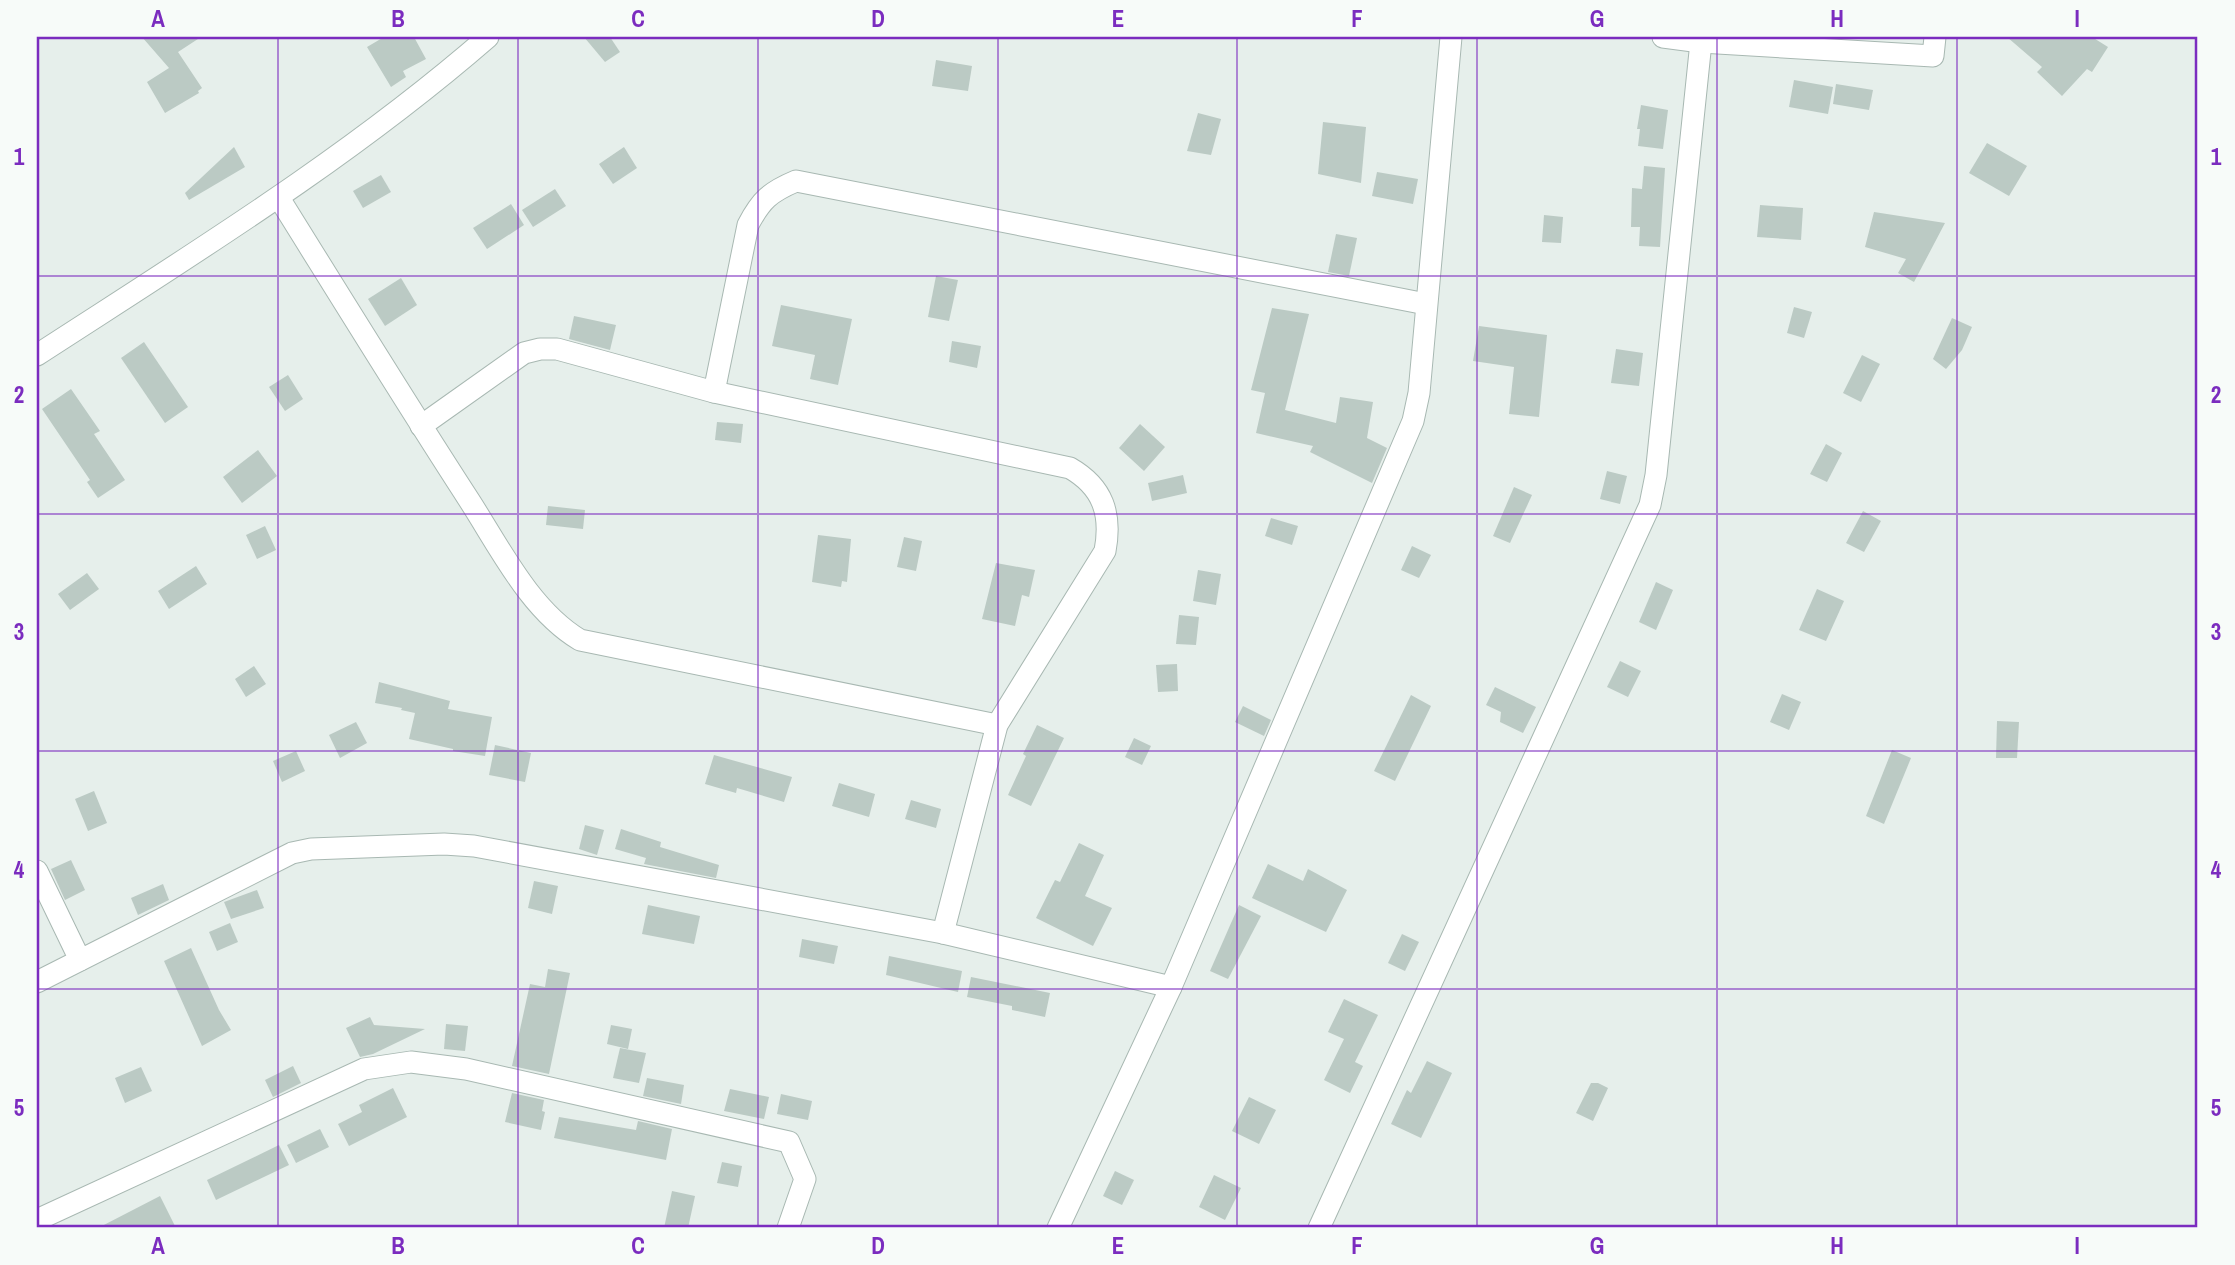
<svg xmlns="http://www.w3.org/2000/svg" width="2235" height="1265" font-family="'Archivo Narrow',sans-serif">
<rect width="100%" height="100%" fill="#e6efeb"/>
<g fill="#bbcac4">
<path d="M142,37H201L178,52L202,88L198,91L199,93L165,113L147,82L169,68Z"/>
<path d="M384,37H414L426,59L403,71L406,77L391,87L367,47Z"/>
<path d="M584,37H610L620,52L605,62Z"/>
<path d="M2007,37H2092L2108,47L2092,72L2087,69L2062,96L2037,72L2042,67Z"/>
<path d="M936,60L972,66L968,91L932,86Z"/>
<path d="M1794,80L1833,87L1828,114L1789,107Z"/>
<path d="M1836,84L1873,90L1869,110L1833,104Z"/>
<path d="M1641,105L1668,110L1663,149L1638,146L1640,129H1637Z"/>
<path d="M1198,113L1221,119L1211,155L1187,151Z"/>
<path d="M1323,122L1366,127L1361,183L1318,174Z"/>
<path d="M1987,143L2027,166L2009,196L1969,173Z"/>
<path d="M234,147L245,167L189,200L185,193Z"/>
<path d="M624,147L637,168L613,184L599,164Z"/>
<path d="M1644,166L1665,168L1660,247L1639,246L1640,227H1631L1632,188L1642,189Z"/>
<path d="M1377,172L1418,179L1413,204L1372,196Z"/>
<path d="M381,175L391,192L363,208L353,191Z"/>
<path d="M555,189L566,206L533,227L522,210Z"/>
<path d="M511,204L524,225L487,249L473,228Z"/>
<path d="M1760,205L1803,208L1801,240L1757,237Z"/>
<path d="M1874,212L1945,223L1914,282L1898,273L1906,259L1865,247Z"/>
<path d="M1544,215L1563,217L1561,243L1542,242Z"/>
<path d="M1336,234L1357,238L1349,276L1328,272Z"/>
<path d="M936,276L958,280L949,321L928,317Z"/>
<path d="M401,278L417,305L385,326L368,299Z"/>
<path d="M781,305L852,319L838,385L810,379L815,355L772,346Z"/>
<path d="M1794,307L1812,312L1804,338L1787,333Z"/>
<path d="M1272,308L1309,314L1285,410L1336,423L1340,397L1373,402L1367,438L1387,448L1372,483L1310,452L1313,446L1256,433L1265,393L1251,390Z"/>
<path d="M574,316L616,325L610,350L569,339Z"/>
<path d="M1952,318L1972,327L1962,350L1946,369L1933,359Z"/>
<path d="M1479,326L1547,335L1539,417L1509,414L1514,367L1473,361Z"/>
<path d="M952,341L981,346L977,368L949,362Z"/>
<path d="M144,342L188,407L165,423L121,358Z"/>
<path d="M1616,349L1643,353L1639,386L1611,383Z"/>
<path d="M1862,355L1880,364L1861,402L1843,393Z"/>
<path d="M288,375L303,399L285,411L269,387Z"/>
<path d="M71,389L100,431L94,434L125,480L98,498L87,482L90,480L42,409Z"/>
<path d="M717,422L743,424L741,443L715,440Z"/>
<path d="M1140,424L1165,447L1144,471L1119,448Z"/>
<path d="M1826,444L1842,453L1827,482L1810,474Z"/>
<path d="M258,450L277,476L242,503L223,477Z"/>
<path d="M1607,471L1627,476L1620,504L1600,499Z"/>
<path d="M1183,475L1187,493L1152,501L1148,483Z"/>
<path d="M1514,487L1532,495L1510,543L1493,536Z"/>
<path d="M548,506L585,510L583,529L546,525Z"/>
<path d="M1863,511L1881,521L1864,552L1846,543Z"/>
<path d="M1271,518L1298,526L1292,545L1265,536Z"/>
<path d="M265,526L276,550L257,559L246,535Z"/>
<path d="M818,535L851,539L847,582L842,581L841,587L812,582Z"/>
<path d="M904,537L922,541L916,571L897,567Z"/>
<path d="M1412,546L1431,555L1419,578L1401,570Z"/>
<path d="M996,563L1035,570L1029,597L1022,595L1015,626L982,619Z"/>
<path d="M196,566L207,584L169,609L158,591Z"/>
<path d="M1198,570L1221,574L1216,605L1193,601Z"/>
<path d="M87,573L99,589L70,610L58,594Z"/>
<path d="M1656,582L1673,590L1656,630L1639,622Z"/>
<path d="M1817,589L1844,601L1826,641L1799,630Z"/>
<path d="M1179,615L1199,617L1196,645L1176,644Z"/>
<path d="M1620,661L1641,671L1628,697L1607,687Z"/>
<path d="M1177,664L1178,691L1158,692L1156,665Z"/>
<path d="M254,666L266,684L246,697L235,679Z"/>
<path d="M379,682L450,701L448,709L492,717L485,756L453,751V749L409,739L415,713L401,710L402,708L375,703Z"/>
<path d="M1495,687L1536,707L1523,733L1500,722L1501,712L1486,705Z"/>
<path d="M1782,694L1801,702L1789,730L1770,722Z"/>
<path d="M1411,695L1431,706L1395,781L1374,771Z"/>
<path d="M1243,706L1271,720L1264,736L1235,722Z"/>
<path d="M1997,721L2019,722L2017,758H1996Z"/>
<path d="M356,722L367,743L340,758L329,735Z"/>
<path d="M1037,725L1064,738L1031,806L1008,795L1026,756L1023,754Z"/>
<path d="M1134,738L1151,746L1142,765L1125,757Z"/>
<path d="M495,745L531,753L525,782L489,775Z"/>
<path d="M1892,750L1911,758L1884,824L1866,816Z"/>
<path d="M296,751L305,771L282,782L273,761Z"/>
<path d="M714,755L792,777L784,802L737,788L736,793L705,784Z"/>
<path d="M839,783L875,794L869,817L832,806Z"/>
<path d="M94,791L107,823L88,831L75,799Z"/>
<path d="M911,800L941,809L936,828L905,819Z"/>
<path d="M585,825L604,830L597,855L579,849Z"/>
<path d="M621,829L661,842L660,847L719,865L716,878L644,864L646,858L615,849Z"/>
<path d="M1079,843L1104,855L1085,896L1112,908L1093,946L1036,918L1055,880L1060,882Z"/>
<path d="M71,860L85,890L65,900L51,869Z"/>
<path d="M1268,864L1303,881L1308,869L1347,890L1326,932L1252,898Z"/>
<path d="M534,881L558,886L552,914L528,908Z"/>
<path d="M163,884L169,900L138,915L131,898Z"/>
<path d="M257,890L264,908L231,919L224,902Z"/>
<path d="M648,905L700,916L694,944L642,934Z"/>
<path d="M1239,905L1261,916L1228,979L1210,971Z"/>
<path d="M230,923L238,942L217,951L209,932Z"/>
<path d="M1402,934L1419,942L1405,971L1388,963Z"/>
<path d="M802,939L838,946L834,964L799,957Z"/>
<path d="M191,948L219,1010L231,1030L202,1046L164,961Z"/>
<path d="M889,956L962,971L958,992L886,975Z"/>
<path d="M548,969L570,973L549,1074L512,1066L530,984L545,987Z"/>
<path d="M971,977L1050,993L1045,1017L1012,1010V1006L967,997Z"/>
<path d="M1344,999L1378,1015L1355,1062L1363,1066L1350,1093L1324,1080L1344,1039L1328,1032Z"/>
<path d="M370,1017L374,1025L425,1029L373,1054L360,1057L346,1028Z"/>
<path d="M446,1024L468,1026L465,1051L444,1049Z"/>
<path d="M611,1025L632,1029L628,1049L607,1044Z"/>
<path d="M620,1048L646,1053L639,1083L613,1078Z"/>
<path d="M1427,1061L1452,1073L1421,1138L1391,1124L1407,1090L1411,1093Z"/>
<path d="M293,1066L301,1083L273,1097L265,1080Z"/>
<path d="M141,1067L152,1091L125,1103L115,1078Z"/>
<path d="M647,1078L684,1085L681,1104L643,1096Z"/>
<path d="M1591,1083H1598L1608,1088L1593,1121L1576,1113Z"/>
<path d="M393,1088L407,1117L349,1146L338,1124L362,1112L359,1105Z"/>
<path d="M730,1089L769,1097L764,1119L724,1111Z"/>
<path d="M512,1093L544,1100L542,1111L545,1112L541,1130L505,1122Z"/>
<path d="M781,1094L812,1101L808,1120L777,1114Z"/>
<path d="M1249,1097L1276,1110L1259,1144L1232,1131Z"/>
<path d="M559,1117L636,1130L638,1121L672,1129L666,1160L554,1138Z"/>
<path d="M320,1129L329,1147L296,1163L287,1145Z"/>
<path d="M279,1145L289,1165L216,1200L207,1180Z"/>
<path d="M722,1162L742,1166L738,1187L717,1183Z"/>
<path d="M1115,1171L1134,1180L1122,1205L1103,1196Z"/>
<path d="M1214,1175L1241,1188L1225,1220L1199,1207Z"/>
<path d="M672,1191L695,1196L688,1228H664Z"/>
<path d="M160,1196L176,1228H98Z"/>
</g>
<g fill="none" stroke-linecap="round" stroke-linejoin="round">
<g stroke="#a8b8b2" stroke-width="23">
<g id="street">
<path d="M1663,37L1701,42L1933,56L1935,37"/>
<path d="M279,198C342,299 404,400 469,500C500,548 530,610 580,640L997,725"/>
<path d="M37,355C191,255 349,158 488,37"/>
<path d="M714,392L748,225C761,200 770,192 796,181L1426,304"/>
<path d="M421,426L524,353L540,349H557L714,392L1070,468C1103,487 1112,514 1105,551L997,725L943,933"/>
<path d="M37,871L80,960"/>
<path d="M37,982L292,853L311,849L444,844L474,846L943,933L1171,987"/>
<path d="M37,1220L364,1069L411,1062L466,1069L789,1142L805,1179L788,1228"/>
<path d="M1058,1228L1171,987L1413,421L1419,393L1451,37"/>
<path d="M1319,1228L1650,505L1656,475L1701,42"/>
</g>
</g>
<use href="#street" stroke="#fff" stroke-width="21"/>
</g>
<path fill="none" stroke="#7b2cbf" stroke-width="2" stroke-opacity="0.55" d="M278,37V1228M518,37V1228M758,37V1228M998,37V1228M1237,37V1228M1477,37V1228M1717,37V1228M1957,37V1228M37,276H2198M37,514H2198M37,751H2198M37,989H2198"/>
<rect width="2235" height="1265" fill="none" stroke="#f7fbf9" stroke-width="77"/>
<rect x="38" y="38" width="2158" height="1188" fill="none" stroke="#7b2cbf" stroke-width="2.5"/>
<g font-size="23" text-anchor="middle" font-weight="bold" fill="#7b2cbf">
<text x="158" y="27">A</text>
<text x="398" y="27">B</text>
<text x="638" y="27">C</text>
<text x="878" y="27">D</text>
<text x="1118" y="27">E</text>
<text x="1357" y="27">F</text>
<text x="1597" y="27">G</text>
<text x="1837" y="27">H</text>
<text x="2077" y="27">I</text>
<text x="19" y="165">1</text>
<text x="2216" y="165">1</text>
<text x="19" y="403">2</text>
<text x="2216" y="403">2</text>
<text x="19" y="640">3</text>
<text x="2216" y="640">3</text>
<text x="19" y="878">4</text>
<text x="2216" y="878">4</text>
<text x="19" y="1116">5</text>
<text x="2216" y="1116">5</text>
<text x="158" y="1254">A</text>
<text x="398" y="1254">B</text>
<text x="638" y="1254">C</text>
<text x="878" y="1254">D</text>
<text x="1118" y="1254">E</text>
<text x="1357" y="1254">F</text>
<text x="1597" y="1254">G</text>
<text x="1837" y="1254">H</text>
<text x="2077" y="1254">I</text>
</g>
</svg>
